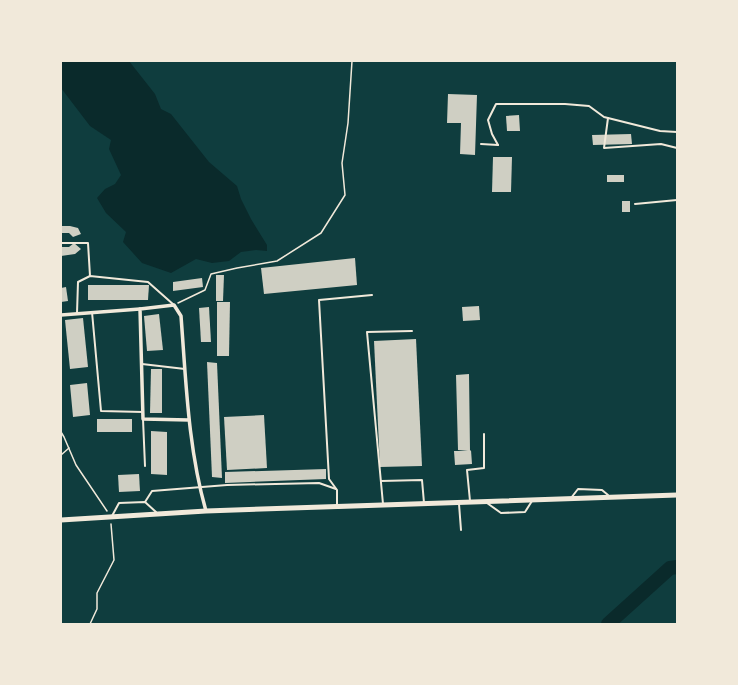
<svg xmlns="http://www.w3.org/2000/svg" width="738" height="685" font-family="'PT Sans',sans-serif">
<rect width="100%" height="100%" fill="#0f3d3e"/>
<path fill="#0a2a2b" d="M61,61H129L155,94L161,109L171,114L209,162L237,186L241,199L251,219L267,245V251L256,250L241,252L229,261L212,263L196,259L171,273L142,263L123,242L126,232L106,213L97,198L105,189L115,184L121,175L109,149L111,140L90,126L61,88Z"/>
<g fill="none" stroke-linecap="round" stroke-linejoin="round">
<path stroke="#0a2a2b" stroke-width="14" d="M608,624L670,568L677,567"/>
</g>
<g fill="#cfcfc3">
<path d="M448,94L477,95L475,155L460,154L461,123H447Z"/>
<path d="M519,115L520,131H507L506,116Z"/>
<path d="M631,134L632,144L593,145L592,135Z"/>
<path d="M493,157H512L511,192H492Z"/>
<rect x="607" y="175" width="17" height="7"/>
<rect x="622" y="201" width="8" height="11"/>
<path d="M61,226H70L78,228L81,234L73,237L69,233H61Z"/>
<path d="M74,243L81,249L75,254L61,256V247H69Z"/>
<path d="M355,258L357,285L264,294L261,268Z"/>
<path d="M216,275H224L223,301H216Z"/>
<path d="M202,278L203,287L173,291V282Z"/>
<path d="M88,285H149L148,300H88Z"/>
<path d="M66,287L68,301L61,302V288Z"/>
<path d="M217,302H230L229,356H217Z"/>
<path d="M479,306L480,320L463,321L462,307Z"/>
<path d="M209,307L211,342H201L199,308Z"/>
<path d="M159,314L163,350L147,351L144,316Z"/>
<path d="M83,318L88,367L70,369L65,320Z"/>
<path d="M416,339L422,466L380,467L374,341Z"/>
<path d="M207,362L217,363L222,478L212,477Z"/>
<path d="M151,369H162V413H150Z"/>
<path d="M469,374L470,451L471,450L472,464L455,465L454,451H468L458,450L456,375Z"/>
<path d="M87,383L90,415L73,417L70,385Z"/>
<path d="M264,415L267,468L227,470L224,417Z"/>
<rect x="97" y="419" width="35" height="13"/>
<path d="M151,431L167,432V475L151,474Z"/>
<path d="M326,469V479L225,483V472Z"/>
<path d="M139,474L140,491L119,492L118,475Z"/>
</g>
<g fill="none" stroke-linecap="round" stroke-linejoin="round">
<g stroke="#f1e9da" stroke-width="1.5">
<path d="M178,303L205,290L211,274L237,268L277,261L321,233L345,195L342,163L348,123L352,61"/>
<path d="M61,432L64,437L76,465L107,511"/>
<path d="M61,455L69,448"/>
<path d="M90,624L97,609V593L114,560L111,524"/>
</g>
<g stroke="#f1e9da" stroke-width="2">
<path d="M608,118L604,148L661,144L677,148"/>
<path d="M481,144L498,145"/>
<path d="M498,145L492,134L488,120L496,104H565L589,106L604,117L660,131L677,132"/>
<path d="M635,204L677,200"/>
<path d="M61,243H88L90,276"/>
<path d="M92,312L101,411L143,412"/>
<path d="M77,313L78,282L90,276L148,282L174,305"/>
<path d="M142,364L185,369"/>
<path d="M143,419L145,466"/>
<path d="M381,481L422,480L424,503"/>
<path d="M571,498L578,489L602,490L608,495"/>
<path d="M470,501L467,470L484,468V434"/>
<path d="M145,502L152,491L227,485L319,483L336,489"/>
<path d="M487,503L501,513L525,512L532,501"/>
<path d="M383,504L367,332L412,331"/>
<path d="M459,504L461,530"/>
<path d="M337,506V490L329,479L319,300L372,295"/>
<path d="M112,516L119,503L145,502L156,512"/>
</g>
<g stroke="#f1e9da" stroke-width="3.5">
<path d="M61,315L140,309"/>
<path d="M189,420L143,419L140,309L174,305L181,316C186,381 188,448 206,511"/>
</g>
<path stroke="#f1e9da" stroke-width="5" d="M61,520L206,511L677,495"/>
</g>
<rect width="738" height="685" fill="none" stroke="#f1e9da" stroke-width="124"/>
</svg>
